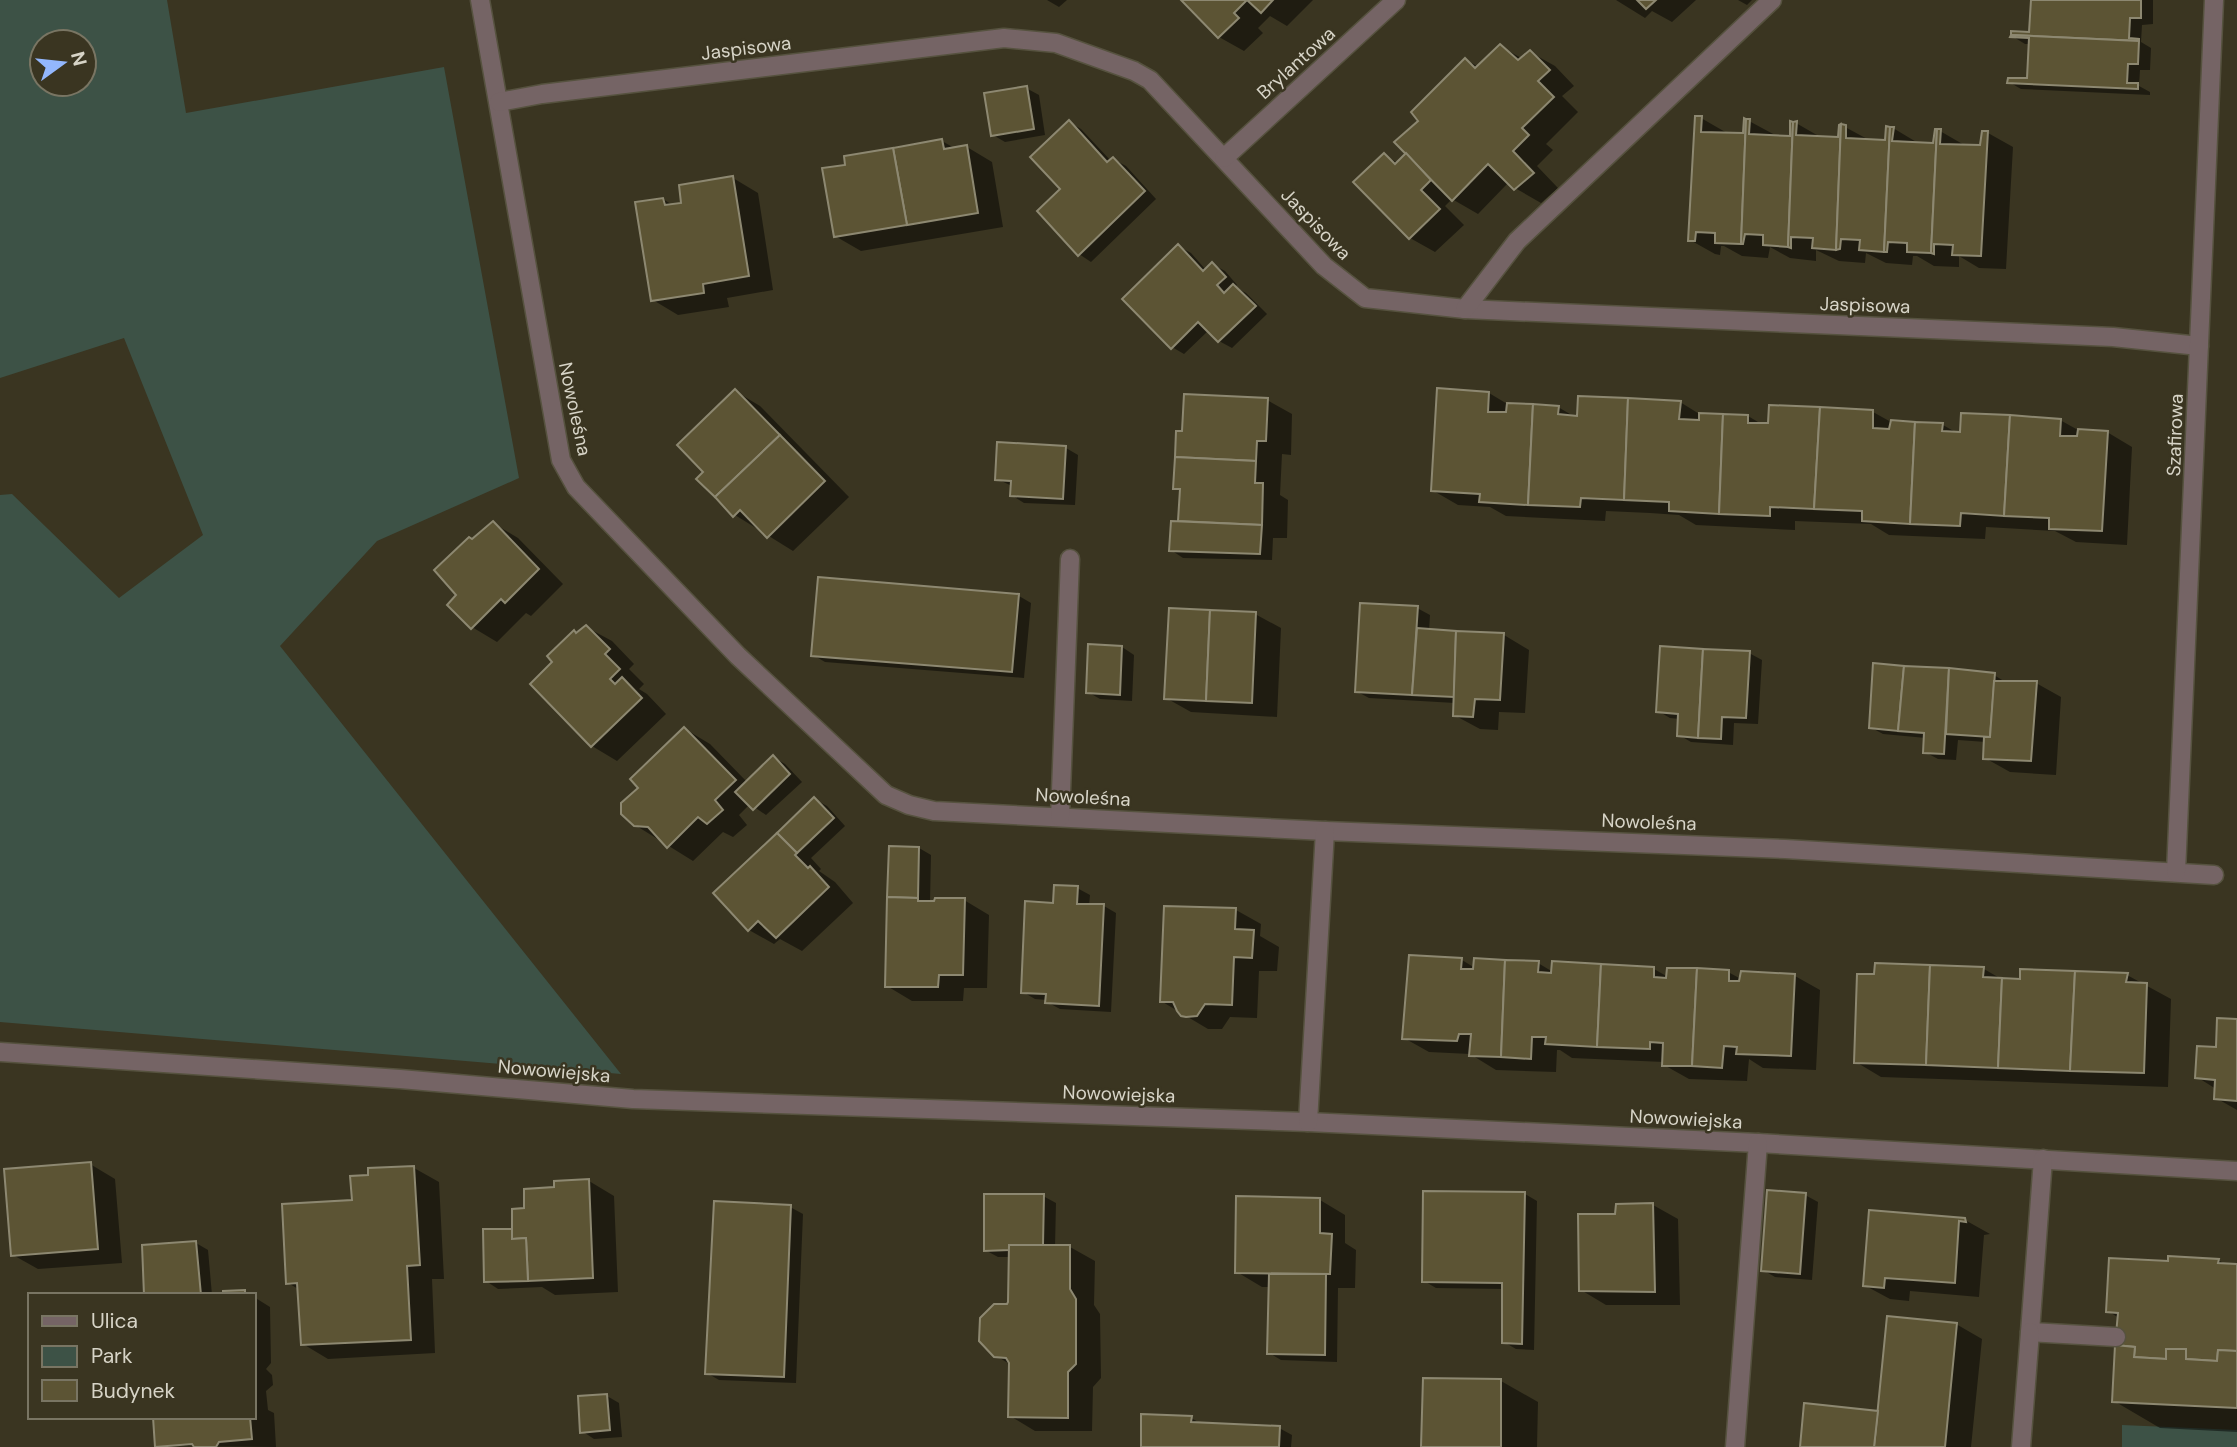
<svg xmlns="http://www.w3.org/2000/svg" width="2237" height="1447" font-family="'DM Sans',sans-serif">
<rect width="100%" height="100%" fill="#3a3521"/>
<g fill="#3d5246" fill-rule="evenodd">
<path d="M0,0H167L186,113L444,67L519,478L377,541L280,646L621,1074L0,1022V495L12,494L119,598L203,535L124,338L0,378ZM84,42V84H42V42Z"/>
<path d="M2122,1425L2237,1430V1447H2122Z"/>
</g>
<g fill="#0007">
<path d="M1047,0H1067L1059,7Z"/>
<path d="M1183,0H1313L1287,26L1270,16L1258,28L1263,33L1244,51L1219,37Z"/>
<path d="M1616,0H1696L1672,22L1652,11L1645,18Z"/>
<path d="M1738,0H1752L1747,5Z"/>
<path d="M2033,0H2153V24L2142,25L2141,42L2151,48L2150,70H2140L2139,86L2150,92V95L2021,89L2009,82L2029,80L2030,44H2025L2012,36L2031,34Z"/>
<path d="M1500,46L1521,58L1530,52L1555,66L1574,86L1562,96L1578,112L1546,144L1553,150L1537,166L1558,188L1541,203L1515,188L1509,182L1478,214L1452,199L1445,206L1464,225L1435,252L1410,238L1384,155L1398,163L1408,153L1420,121L1466,60L1479,67Z"/>
<path d="M1026,88L1039,95L1045,135L1005,142L993,135Z"/>
<path d="M1701,118L1727,133V134L1744,135L1749,121L1775,135L1791,137L1796,123L1822,138L1840,139L1845,127L1871,141L1887,142L1893,128L1918,143L1935,145L1940,131L1966,146L1982,147L1988,133L2013,147L2006,269L1979,268L1959,256V267L1934,266L1917,256H1913L1912,265L1886,263L1866,253L1865,263L1839,261L1816,250V261L1790,258L1770,247L1768,258L1742,256L1724,246H1721L1720,255L1715,254L1690,240Z"/>
<path d="M1069,122L1081,129L1111,161L1113,159L1126,166L1156,199L1091,262L1079,254L1062,189Z"/>
<path d="M942,141L956,149L967,147L992,162L1003,227L861,251L835,236L847,166Z"/>
<path d="M733,178L758,193L773,290L727,298L729,307L678,315L653,300L663,199L674,206L683,204Z"/>
<path d="M1178,246L1191,253L1206,270L1212,264L1225,271L1237,285L1235,287L1246,293L1267,314L1232,348L1219,341L1209,330L1184,354L1172,347Z"/>
<path d="M1438,390L1489,393L1509,405L1558,407L1575,417L1680,402L1701,415L1748,416L1763,425L1873,412L1891,422L1943,425L1957,433L2060,420L2078,430L2107,432L2132,447L2127,545L2076,542L2055,531L1986,527L1985,539L1889,535L1871,524L1795,521V530L1696,525L1679,515L1650,513L1606,511L1605,521L1506,516L1490,507L1458,505L1432,490Z"/>
<path d="M735,391L760,406L849,497L793,551L735,515L706,472Z"/>
<path d="M1267,400L1292,414L1291,455L1282,454L1280,495L1288,500L1287,538H1273L1272,560L1183,558L1171,550L1185,523L1180,520L1182,492L1175,488L1184,433Z"/>
<path d="M1066,448L1078,455L1075,505L1024,503L1011,495L1012,486L997,479Z"/>
<path d="M493,523L518,538L563,584L531,616L526,613L497,642L472,627L459,595L473,541Z"/>
<path d="M819,579L1019,596L1031,603L1024,678L825,662L813,655Z"/>
<path d="M1417,608L1430,615L1429,631L1504,635L1529,650L1525,713L1499,712L1498,730L1480,729L1454,715L1455,703L1369,698L1356,691Z"/>
<path d="M1255,614L1281,628L1277,717L1191,712L1166,698Z"/>
<path d="M586,627L612,641L634,664L629,669L644,684L639,689L647,694L666,714L617,761L592,746L555,662L577,634Z"/>
<path d="M1122,647L1134,655L1132,701L1100,699L1088,692Z"/>
<path d="M1749,653L1762,660L1758,724L1734,723L1733,745L1691,742L1679,735L1680,719L1670,718L1658,711Z"/>
<path d="M1949,670L1994,675L2007,683H2036L2061,697L2056,775L2010,772L1985,758L1986,742L1958,740L1956,760L1938,759L1925,752L1926,738L1883,734L1870,727Z"/>
<path d="M685,729L710,744L747,782L773,757L785,764L802,782L766,815L750,804L739,815L747,825L733,837L723,832L693,861L635,825L641,788Z"/>
<path d="M814,799L827,806L845,826L811,858L821,869L819,871L835,882L853,903L802,951L780,939L774,944L749,930Z"/>
<path d="M919,848L931,855L930,902L964,900L989,915L987,988H964L963,1001H912L887,986Z"/>
<path d="M1077,888L1090,895L1089,906H1104L1116,913L1111,1012L1060,1009L1047,1002V1000L1035,999L1023,992L1055,905Z"/>
<path d="M1236,910L1261,924L1260,936L1279,947L1277,971H1259L1257,1018L1230,1017L1222,1029H1208L1161,1001Z"/>
<path d="M1462,960L1475,968L1538,963L1553,972L1654,969L1668,977L1728,972L1741,979L1795,976L1820,990L1816,1070L1763,1068L1749,1059L1747,1081L1689,1079L1664,1065V1062L1572,1058L1560,1050H1557L1556,1072L1496,1070L1470,1054L1429,1052L1404,1038Z"/>
<path d="M1877,965L1984,969L2003,980L2127,975L2171,999L2168,1087L1881,1077L1856,1062Z"/>
<path d="M2237,1021V1110L2216,1098V1089L2197,1077Z"/>
<path d="M90,1164L115,1179L122,1263L38,1269L13,1255Z"/>
<path d="M414,1168L439,1182L444,1279H432L435,1353L328,1359L303,1344L300,1290L288,1283L353,1202L370,1176Z"/>
<path d="M589,1181L614,1196L618,1292L555,1295L542,1287L498,1289L486,1281L511,1230L556,1188Z"/>
<path d="M1525,1194L1537,1201L1534,1350L1516,1349L1504,1342V1289L1436,1288L1424,1281Z"/>
<path d="M1805,1195L1818,1202L1812,1280L1775,1277L1763,1270Z"/>
<path d="M1043,1196L1056,1203L1055,1247H1070L1095,1261L1094,1305L1100,1314L1101,1378L1093,1387L1092,1431H1035L1010,1416L1011,1365L995,1355L1008,1306L1011,1257H998L985,1250Z"/>
<path d="M1320,1200L1345,1215V1243L1356,1250L1355,1288H1338L1337,1362L1281,1360L1269,1353L1270,1287H1262L1237,1272Z"/>
<path d="M1653,1205L1678,1219L1680,1305H1606L1581,1290L1617,1216Z"/>
<path d="M790,1207L803,1214L796,1383L719,1380L707,1373Z"/>
<path d="M1870,1212L1965,1220L1990,1234L1984,1235L1979,1297L1910,1291L1909,1301L1890,1299L1864,1285Z"/>
<path d="M196,1243L208,1250L212,1295H146Z"/>
<path d="M2218,1260L2227,1265L2237,1266V1432L2160,1428L2114,1401L2119,1318L2108,1311L2170,1263Z"/>
<path d="M254,1297L270,1307L271,1363L266,1369L272,1375L273,1385L266,1391L268,1410L274,1413L276,1447L157,1446L154,1417H254Z"/>
<path d="M1956,1324L1982,1339L1971,1447H1801L1879,1413Z"/>
<path d="M1425,1379L1501,1381L1538,1402L1537,1447H1423Z"/>
<path d="M607,1396L619,1403L622,1437L594,1439L582,1431Z"/>
<path d="M1191,1418L1202,1424L1279,1428L1292,1435L1291,1447H1143Z"/>
</g>
<g fill="#5c5434" stroke="#8d8871" stroke-width="2">
<path d="M1181,0H1247L1234,13L1239,18L1218,38Z"/>
<path d="M1247,0H1273L1261,13Z"/>
<path d="M1637,0H1656L1646,9Z"/>
<path d="M2031,0H2141V18H2130L2129,38L2139,39V41L2011,35V31L2029,32Z"/>
<path d="M2011,35L2139,41L2138,64H2128L2127,83H2138V89L2007,83L2008,78H2027L2029,38L2010,37Z"/>
<path d="M1500,44L1518,60L1530,50L1550,70L1538,81L1554,97L1522,128L1529,135L1513,151L1534,173L1514,190L1488,164L1452,201L1394,142L1418,121L1411,112L1465,58L1475,68Z"/>
<path d="M1027,86L1034,129L991,136L984,93Z"/>
<path d="M1695,116H1702L1701,132L1743,133L1744,118L1746,119L1741,244L1715,243V233L1696,232L1695,241H1688Z"/>
<path d="M1746,119H1750L1749,134L1790,136V121L1793,122L1788,247L1763,245V235L1745,234L1743,244H1741Z"/>
<path d="M1069,120L1107,162L1113,157L1145,191L1078,256L1037,211L1060,189L1030,157Z"/>
<path d="M1797,121L1796,135L1838,137L1839,125L1841,124L1836,250L1812,248L1813,238L1791,237V248L1788,247L1793,122Z"/>
<path d="M1841,124L1846,125V138L1885,140L1886,126L1890,127L1884,252L1859,250L1860,240L1841,239L1840,249L1836,250Z"/>
<path d="M1890,127H1894L1892,141L1933,143L1935,129H1937L1931,253L1907,252V243L1888,242L1887,252H1884Z"/>
<path d="M1937,129H1941L1940,144L1980,145L1982,131H1988L1981,256L1952,255L1953,245L1934,244V254L1931,253Z"/>
<path d="M942,139L944,149L967,145L978,213L907,225L893,148Z"/>
<path d="M893,148L907,225L834,237L822,168L845,165L844,156Z"/>
<path d="M1384,153L1395,164L1406,153L1431,180L1421,190L1440,209L1409,239L1353,182Z"/>
<path d="M733,176L749,276L703,284L704,293L651,301L635,202L663,198L665,205L681,203L679,185Z"/>
<path d="M1178,244L1203,271L1212,262L1226,277L1217,285L1224,293L1233,284L1256,306L1218,342L1198,322L1171,349L1122,299Z"/>
<path d="M1437,388L1489,392L1488,412H1506L1507,403L1533,404L1528,505L1479,502L1480,494L1431,491Z"/>
<path d="M735,389L780,435L715,497L696,479L703,472L677,445Z"/>
<path d="M1184,394L1268,398L1266,441H1257L1256,461L1175,457L1176,431H1182Z"/>
<path d="M1578,396L1628,398L1624,500L1581,498L1580,507L1528,505L1533,404L1559,406L1558,414L1577,416Z"/>
<path d="M1628,398L1681,401L1679,419L1699,420V413L1723,414L1719,514L1669,511V502L1624,500Z"/>
<path d="M1769,405L1820,407L1814,509L1770,507V516L1719,514L1723,414L1748,415V423H1768Z"/>
<path d="M1820,407L1873,410V428L1889,429L1891,420L1915,422L1910,524L1862,521V511L1814,509Z"/>
<path d="M1961,413L2010,415L2004,516L1961,513L1960,526L1910,524L1915,422L1943,423L1942,431L1960,432Z"/>
<path d="M2010,415L2061,419L2060,436H2077L2078,429L2108,431L2102,531L2049,529V518L2004,516Z"/>
<path d="M780,435L825,481L767,538L740,510L733,517L715,497Z"/>
<path d="M997,442L1066,446L1063,499L1010,496L1011,481L995,480Z"/>
<path d="M1175,457L1256,461L1255,483H1263L1262,525L1178,521L1180,489H1173Z"/>
<path d="M493,521L539,569L505,603L501,599L471,629L447,605L456,595L434,570L469,537L472,539Z"/>
<path d="M1171,521L1262,525L1260,554L1169,551Z"/>
<path d="M818,577L1019,594L1012,672L811,656Z"/>
<path d="M1360,603L1418,606L1412,695L1355,692Z"/>
<path d="M1169,608L1210,610L1206,701L1164,699Z"/>
<path d="M1210,610L1256,612L1252,703L1206,701Z"/>
<path d="M586,625L610,649L605,654L620,669L610,679L615,684L622,677L642,698L591,747L530,684L552,662L547,656L574,630L576,633Z"/>
<path d="M1417,628L1456,631L1454,697L1412,695Z"/>
<path d="M1456,631L1504,633L1500,700L1475,699L1473,717L1453,716Z"/>
<path d="M1088,644L1122,646L1120,695L1086,693Z"/>
<path d="M1660,646L1703,649L1698,738L1677,736L1678,714L1656,712Z"/>
<path d="M1703,649L1750,651L1746,718L1722,717L1721,739L1698,738Z"/>
<path d="M1873,663L1904,666L1898,731L1869,728Z"/>
<path d="M1904,666L1949,668L1944,754L1923,753L1924,733L1898,731Z"/>
<path d="M1949,668L1995,673L1990,737L1946,734Z"/>
<path d="M1994,681H2037L2031,761L1983,759L1984,737H1990Z"/>
<path d="M684,727L736,780L715,800L723,810L707,824L698,817L667,848L648,827L634,826L621,814V803L638,788L630,779Z"/>
<path d="M773,755L790,774L753,810L735,792Z"/>
<path d="M814,797L834,818L797,853L777,833Z"/>
<path d="M777,833L797,853L795,855L808,868L810,866L829,887L776,938L758,921L748,931L713,893Z"/>
<path d="M889,846L919,847L918,898L887,897Z"/>
<path d="M1054,885L1078,886L1077,904H1104L1099,1006L1045,1003L1046,994L1021,993L1025,901L1053,903Z"/>
<path d="M887,897L918,898V901H934L935,898H965L963,975H939L938,987H885Z"/>
<path d="M1164,906L1236,908L1235,929L1254,930L1252,958L1234,957L1232,1005L1205,1004L1197,1016L1186,1017L1181,1016L1177,1011L1173,1002H1160Z"/>
<path d="M1409,955L1462,958L1461,969H1473L1474,958L1505,960L1501,1057L1469,1056L1471,1034H1459L1457,1041L1402,1039Z"/>
<path d="M1505,960L1539,961L1538,972L1551,973L1552,961L1601,964L1597,1047L1545,1044L1546,1037H1532L1531,1059L1501,1057Z"/>
<path d="M1875,963L1930,965L1926,1065L1854,1063L1857,974H1874Z"/>
<path d="M1601,964L1654,967V977L1666,978L1667,968H1697L1692,1066H1662L1663,1043L1650,1042V1049L1597,1047Z"/>
<path d="M1930,965L1984,967L1983,977L2002,978L1998,1068L1926,1065Z"/>
<path d="M1697,968L1729,970V981H1739L1741,971L1795,974L1791,1056L1736,1054L1737,1047L1724,1046L1722,1068L1692,1066Z"/>
<path d="M2020,969L2075,971L2070,1071L1998,1068L2002,978L2020,979Z"/>
<path d="M2075,971L2128,973L2126,982L2147,983L2144,1073L2070,1071Z"/>
<path d="M2217,1018L2237,1019V1101L2214,1099L2215,1080L2195,1078L2197,1046L2216,1047Z"/>
<path d="M91,1162L98,1249L11,1256L4,1169Z"/>
<path d="M414,1166L420,1265L407,1266L411,1340L301,1345L297,1283L286,1284L282,1204L352,1200L350,1176L368,1175V1168Z"/>
<path d="M589,1179L593,1278L528,1281L526,1238L512,1239V1209L524,1208V1189L554,1187V1181Z"/>
<path d="M1767,1190L1806,1193L1800,1274L1761,1271Z"/>
<path d="M1423,1191L1525,1192L1522,1344L1502,1343V1283L1422,1282Z"/>
<path d="M984,1194H1044L1043,1245H1009V1250L984,1251Z"/>
<path d="M1236,1196L1320,1198V1233L1332,1234L1330,1274L1235,1273Z"/>
<path d="M714,1201L791,1205L784,1377L705,1374Z"/>
<path d="M1653,1203L1655,1292L1579,1291L1578,1214H1615L1616,1204Z"/>
<path d="M1869,1210L1965,1218L1966,1222L1959,1221L1955,1283L1885,1278L1884,1288L1863,1286Z"/>
<path d="M483,1229H512V1239L526,1238L528,1281L484,1282Z"/>
<path d="M196,1241L201,1295H144L142,1245Z"/>
<path d="M1009,1245H1070V1289L1076,1299V1364L1068,1372V1418L1008,1417L1009,1363L1006,1358L994,1357L979,1341L980,1318L994,1304H1007L1008,1302Z"/>
<path d="M2168,1256L2219,1259L2218,1263L2237,1264V1351L2218,1350L2217,1361L2186,1359V1349H2166V1359L2134,1357L2135,1347L2115,1345L2118,1313L2106,1312L2109,1258L2168,1261Z"/>
<path d="M1269,1274H1326L1325,1355L1267,1354Z"/>
<path d="M245,1290V1295H217L223,1294V1291Z"/>
<path d="M1887,1316L1957,1323L1945,1447H1874Z"/>
<path d="M2115,1345L2135,1347L2134,1357L2166,1359V1349H2186V1359L2217,1361L2218,1350L2237,1351V1408L2112,1402Z"/>
<path d="M1423,1378L1501,1379V1447H1421Z"/>
<path d="M607,1394L610,1430L580,1433L578,1396Z"/>
<path d="M1804,1403L1878,1411L1874,1447H1800Z"/>
<path d="M1141,1414L1192,1416L1191,1422L1280,1426L1279,1447H1141Z"/>
<path d="M153,1417H250L252,1439L219,1442L216,1447H194L192,1444L155,1447Z"/>
</g>
<g fill="none" stroke-linecap="round" stroke-linejoin="round">
<g stroke="#56523f" stroke-width="21">
<g id="minor">
<path d="M480,0L561,460L576,487L738,656L886,795L909,805L934,811L1325,831L1785,849L2214,875"/>
<path d="M499,102L542,94L1004,38L1056,43L1134,71L1150,80L1324,266L1365,298L1465,309L2113,337L2199,346"/>
<path d="M1224,158L1396,0"/>
<path d="M1465,309L1517,241L1772,0"/>
<path d="M1060,817L1070,559"/>
<path d="M2176,872L2214,0"/>
<path d="M0,1052L400,1079L633,1099L1308,1122L1758,1143L2237,1171"/>
<path d="M1308,1122L1325,831"/>
<path d="M2043,1159L2030,1332L2116,1337"/>
<path d="M1735,1447L1758,1143"/>
<path d="M2021,1447L2030,1332"/>
</g>
</g>
<use href="#minor" stroke="#756465" stroke-width="18"/>
</g>
<g text-anchor="middle" dominant-baseline="central" stroke-width="5" stroke-linejoin="round" paint-order="stroke">
<g font-size="19" fill="#d7d4c7" stroke="#3a3521">
<text transform="translate(746 48) rotate(-7)">Jaspisowa</text>
<text transform="translate(1296 63) rotate(-42)">Brylantowa</text>
<text transform="translate(1316 224) rotate(46)">Jaspisowa</text>
<text transform="translate(1865 305) rotate(2)">Jaspisowa</text>
<text transform="translate(575 409) rotate(78)">Nowoleśna</text>
<text transform="translate(2175 435) rotate(-88)">Szafirowa</text>
<text transform="translate(1083 797) rotate(3)">Nowoleśna</text>
<text transform="translate(1649 822) rotate(2)">Nowoleśna</text>
<text transform="translate(554 1071) rotate(5)">Nowowiejska</text>
<text transform="translate(1119 1094) rotate(2)">Nowowiejska</text>
<text transform="translate(1686 1119) rotate(3)">Nowowiejska</text>
</g>
</g>
<rect x="28" y="1293" width="228" height="126" fill="#3a3521" stroke="#797563" stroke-width="2"/>
<rect x="42" y="1316" width="35" height="10" fill="#756465" stroke="#797563" stroke-width="2"/>
<text x="91" y="1328" font-size="21" fill="#d7d4c7">Ulica</text>
<rect x="42" y="1346" width="35" height="21" fill="#3d5246" stroke="#797563" stroke-width="2"/>
<text x="91" y="1363" font-size="21" fill="#d7d4c7">Park</text>
<rect x="42" y="1380" width="35" height="21" fill="#5c5434" stroke="#797563" stroke-width="2"/>
<text x="91" y="1398" font-size="21" fill="#d7d4c7">Budynek</text>
<g transform="translate(63 63) rotate(75)"><circle r="33" fill="#3a3521" stroke="#797563" stroke-width="2"/>
<path d="M0-5L12 26L0 18L-12 26Z" fill="#93b7fd"/>
<text y="-10" font-size="19" font-weight="bold" text-anchor="middle" fill="#d7d4c7">N</text>
</g>
</svg>
